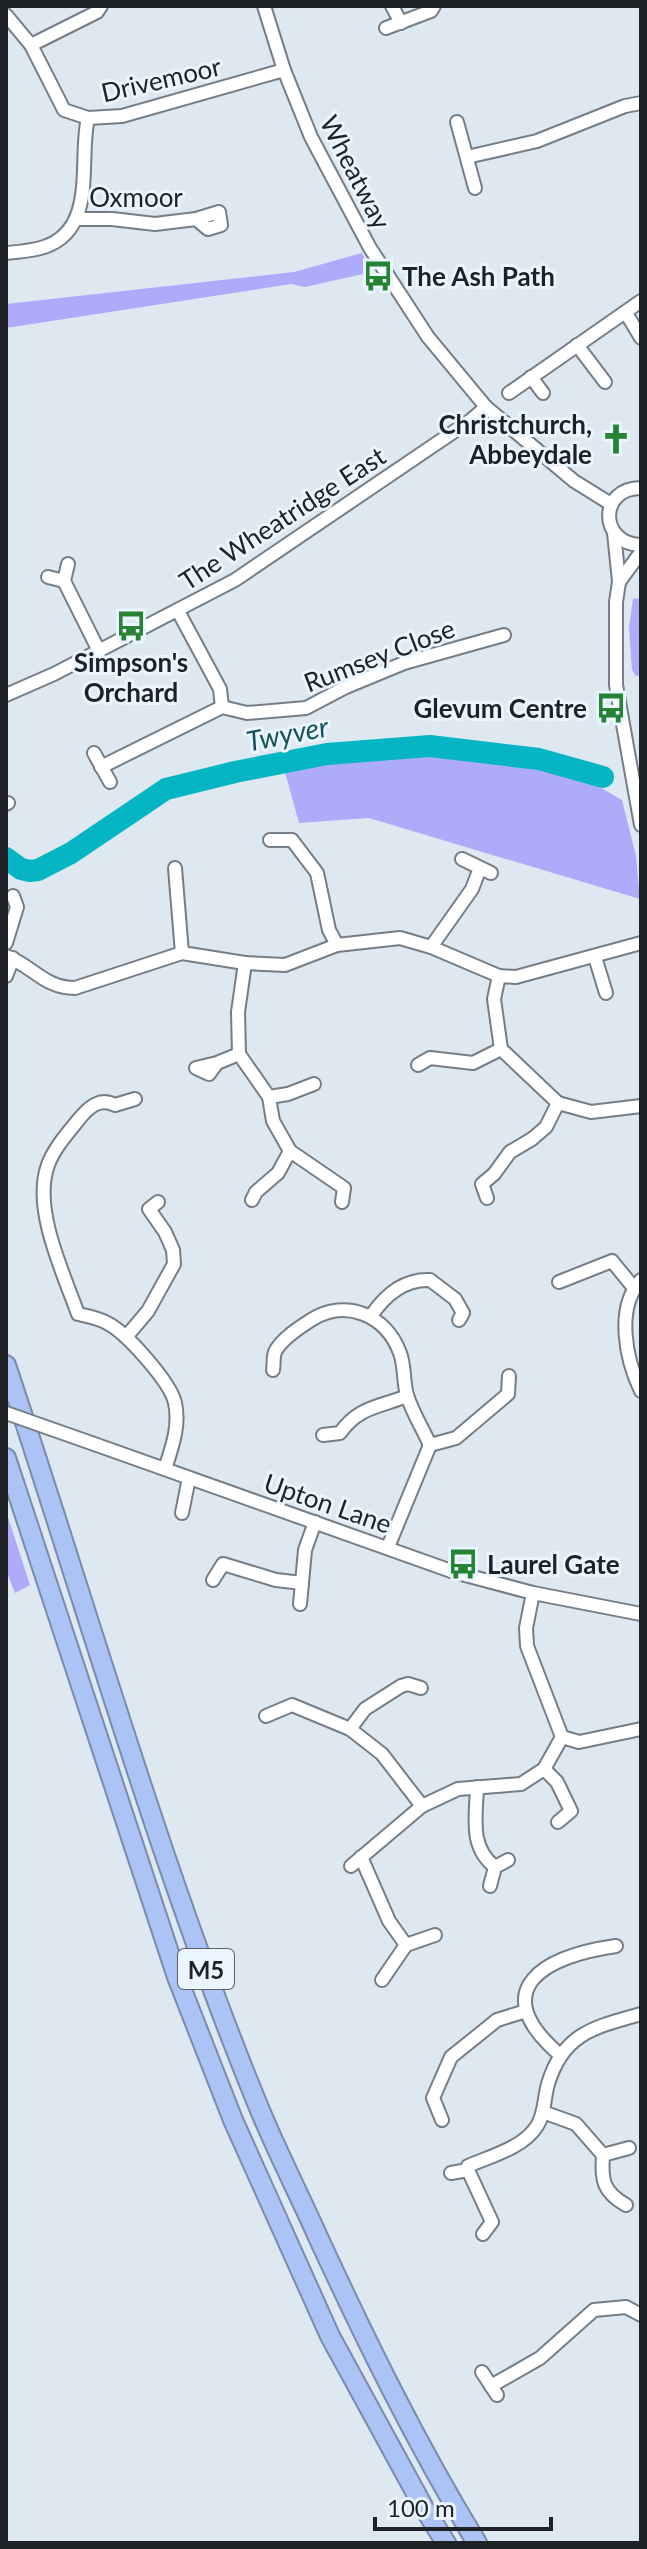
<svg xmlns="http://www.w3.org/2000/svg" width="647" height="2549" font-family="Lato,sans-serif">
<rect width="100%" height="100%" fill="#dde8f1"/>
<g fill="#aeacfa">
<path d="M362,253L372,272L305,287L291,284L6,328V304L294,272Z"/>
<path d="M641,598V675L636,676L632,670L629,627L633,599Z"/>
<path d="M433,742L541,753L622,800L636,856L640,899L369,818L299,823L283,765L330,751Z"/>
<path d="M6,1511L30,1585L15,1593L6,1570Z"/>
</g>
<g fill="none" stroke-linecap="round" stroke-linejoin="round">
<path stroke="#06b5c3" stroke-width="22" d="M6,858L21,869L30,871L38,870L71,853L166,789L235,772L327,754L430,746L539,759L603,777"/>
<g stroke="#757e87" stroke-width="16">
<g id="minor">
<path d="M264,6L284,70L311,137L370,248L428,337L486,407L574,481L611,504"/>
<path d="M392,6L401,23"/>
<path d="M6,15L31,45L64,110L88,118L122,116L284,70"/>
<path d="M386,28L431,11L434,6"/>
<path d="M31,45L97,12L101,6"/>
<path d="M457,122L475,188"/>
<path d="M467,157L537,141L625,106L641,103"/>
<path d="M77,219H112L155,224L196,219L219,212L221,225L208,229L196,219"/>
<path d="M6,253C18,252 32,251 44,247C98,229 78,160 88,118"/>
<path d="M626,313L641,338"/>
<path d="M577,345L605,382"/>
<path d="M531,377L543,393"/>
<path d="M509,393L641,301"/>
<path d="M641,488C598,488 599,544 641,545"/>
<path d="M614,533L619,582L616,602V685L641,825"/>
<path d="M68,564L64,581L99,651"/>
<path d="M48,577L64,581"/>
<path d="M619,582L641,552"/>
<path d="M178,611L220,689L222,707"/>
<path d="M6,695L54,674L235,580L471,420L486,407"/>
<path d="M94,753L110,782"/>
<path d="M101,767L222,707L247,713L306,708L346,687L404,663L504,635"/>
<path d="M6,804L8,803"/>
<path d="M270,840H292L317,873L329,930L337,945"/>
<path d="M462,859L491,873"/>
<path d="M175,868L182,953"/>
<path d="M6,943L17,907L13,896"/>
<path d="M431,947L472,889L480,868"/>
<path d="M6,956C33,966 44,988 75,988L182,953L245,963L285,965L337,945L400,938L431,947L499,976L516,977L641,943"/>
<path d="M595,957L606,993"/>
<path d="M245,963L238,1012L239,1054L269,1097L273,1121L290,1151L344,1188L342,1202"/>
<path d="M6,976L13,958"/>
<path d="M499,976L494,999L501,1049L558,1103L591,1112L641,1106"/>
<path d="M217,1063L196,1068L209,1074L217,1063L239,1054"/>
<path d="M418,1065L430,1058L473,1063L501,1049"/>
<path d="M269,1097L288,1094L314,1084"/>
<path d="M135,1099L115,1105C100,1097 89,1107 79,1119C68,1133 54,1148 48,1165C32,1208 63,1272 78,1314C87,1316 99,1318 107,1323C126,1332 171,1383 175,1403C180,1426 172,1447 165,1469"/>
<path d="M487,1198L482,1184L494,1174L510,1152L532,1139L546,1127L558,1103"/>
<path d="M252,1200L256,1192L278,1173L290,1151"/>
<path d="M641,1280C615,1308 626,1360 641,1391"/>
<path d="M559,1282L612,1261L634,1288"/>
<path d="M371,1316C385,1295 404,1279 430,1280L455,1299L463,1313L459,1320"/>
<path d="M126,1337L148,1311L174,1264L173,1250L165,1232L149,1209L158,1202"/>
<path d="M273,1370C274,1365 273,1357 275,1352C281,1339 300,1327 311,1320C346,1298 386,1315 400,1353C405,1366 403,1381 407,1395C412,1412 423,1429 430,1445"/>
<path d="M323,1435L340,1433C358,1407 379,1407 407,1396"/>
<path d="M97,1445L454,1572L533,1593L641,1614"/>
<path d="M182,1513L189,1478"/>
<path d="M388,1547L430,1445L456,1438L508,1394L509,1376"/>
<path d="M213,1580L223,1564L276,1580L302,1583L305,1550L315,1522"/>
<path d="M300,1604L302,1583"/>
<path d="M266,1716L292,1705L350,1729L382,1754L422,1806"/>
<path d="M350,1729L365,1709L401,1686L408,1684L421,1688"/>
<path d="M562,1737L579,1742L641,1729"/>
<path d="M544,1769L557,1782L571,1811L558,1822"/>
<path d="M477,1787C476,1817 469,1847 495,1867"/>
<path d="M361,1857L389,1921L406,1945L382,1980"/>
<path d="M351,1866L422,1806L458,1789L521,1784L544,1769L562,1737L527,1646L526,1628L533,1593"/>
<path d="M490,1886L495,1867L508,1860"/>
<path d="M406,1945L435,1935"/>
<path d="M560,2055C484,1989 545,1956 616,1946"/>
<path d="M543,2112L576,2124L603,2155C601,2180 603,2192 626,2205"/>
<path d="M442,2120L433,2098L451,2057L497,2020L526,2011"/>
<path d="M603,2155L629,2148"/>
<path d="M468,2170L492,2222L483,2234"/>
<path d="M451,2173L468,2170V2166C491,2156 523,2148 537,2126C545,2114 544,2097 548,2084C563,2033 595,2027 641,2014"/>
<path d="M482,2372L497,2395"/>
<path d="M491,2386L540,2358L594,2310L626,2307L641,2315"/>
</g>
</g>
<g stroke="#7a8bad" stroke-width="22">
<g id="highway">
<path d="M6,1365C88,1610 159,1864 257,2103C275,2148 298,2192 318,2237C366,2341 417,2445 477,2543"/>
<path d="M6,1458L177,1977L233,2120L330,2336L424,2508L446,2543"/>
</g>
</g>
<use href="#minor" stroke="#fff" stroke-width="12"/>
<use href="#highway" stroke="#abc3f5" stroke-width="18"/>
<g stroke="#757e87" stroke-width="16" stroke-linecap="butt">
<path id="minor-bridge" d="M6,1413L97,1445"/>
</g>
<use href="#minor-bridge" stroke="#fff" stroke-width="12"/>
</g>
<defs>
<g id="bus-bare" transform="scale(2.4)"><path d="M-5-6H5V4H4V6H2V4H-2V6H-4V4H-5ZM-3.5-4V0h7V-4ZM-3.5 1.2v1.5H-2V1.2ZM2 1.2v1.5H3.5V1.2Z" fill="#278334" stroke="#eaf5ff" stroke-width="2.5" paint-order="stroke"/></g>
<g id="church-bare" transform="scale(2.4)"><path d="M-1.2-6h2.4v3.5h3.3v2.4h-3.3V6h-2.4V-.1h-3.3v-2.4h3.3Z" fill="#278334" stroke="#eaf5ff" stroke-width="2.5" paint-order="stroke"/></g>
</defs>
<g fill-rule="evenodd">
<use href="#bus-bare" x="378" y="276"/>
<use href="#church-bare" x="616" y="439"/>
<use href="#bus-bare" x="131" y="626"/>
<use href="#bus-bare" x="611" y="708"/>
<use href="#bus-bare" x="463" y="1564"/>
</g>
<g text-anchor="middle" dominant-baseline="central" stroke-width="6" stroke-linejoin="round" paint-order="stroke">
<rect fill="#eaf5ff" stroke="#5b6167" stroke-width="2" x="178" y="1949" width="56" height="40" rx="6"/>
<g font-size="24" font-weight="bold" fill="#1e2226">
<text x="206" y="1969">M5</text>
</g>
<g font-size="26" fill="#1e2226" stroke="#eaf5ff">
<text transform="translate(161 79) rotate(-13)">Drivemoor</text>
<text transform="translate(356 172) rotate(63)">Wheatway</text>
<text x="136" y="197">Oxmoor</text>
<text transform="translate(282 518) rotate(-33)">The Wheatridge East</text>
<text transform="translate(379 655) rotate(-21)">Rumsey Close</text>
<text transform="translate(328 1503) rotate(19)">Upton Lane</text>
</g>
<g font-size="26" font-weight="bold" fill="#1e2226" stroke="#eaf5ff" text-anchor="start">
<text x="402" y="276">The Ash Path</text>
<text x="592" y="424" text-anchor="end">Christchurch,<tspan x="592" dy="30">Abbeydale</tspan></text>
<text x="131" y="662" text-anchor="middle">Simpson's<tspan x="131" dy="30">Orchard</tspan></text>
<text x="587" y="708" text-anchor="end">Glevum Centre</text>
<text x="487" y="1564">Laurel Gate</text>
</g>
<g font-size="28" font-style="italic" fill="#155157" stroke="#eaf5ff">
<text transform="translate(287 733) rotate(-11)">Twyver</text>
</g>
</g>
<rect width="647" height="2549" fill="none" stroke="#1e2226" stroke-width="16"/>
<path d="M375 2517v12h176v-12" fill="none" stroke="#1e2226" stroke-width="4"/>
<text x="387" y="2517" font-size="24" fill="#1e2226" stroke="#eaf5ff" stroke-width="6" paint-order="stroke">100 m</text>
</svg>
